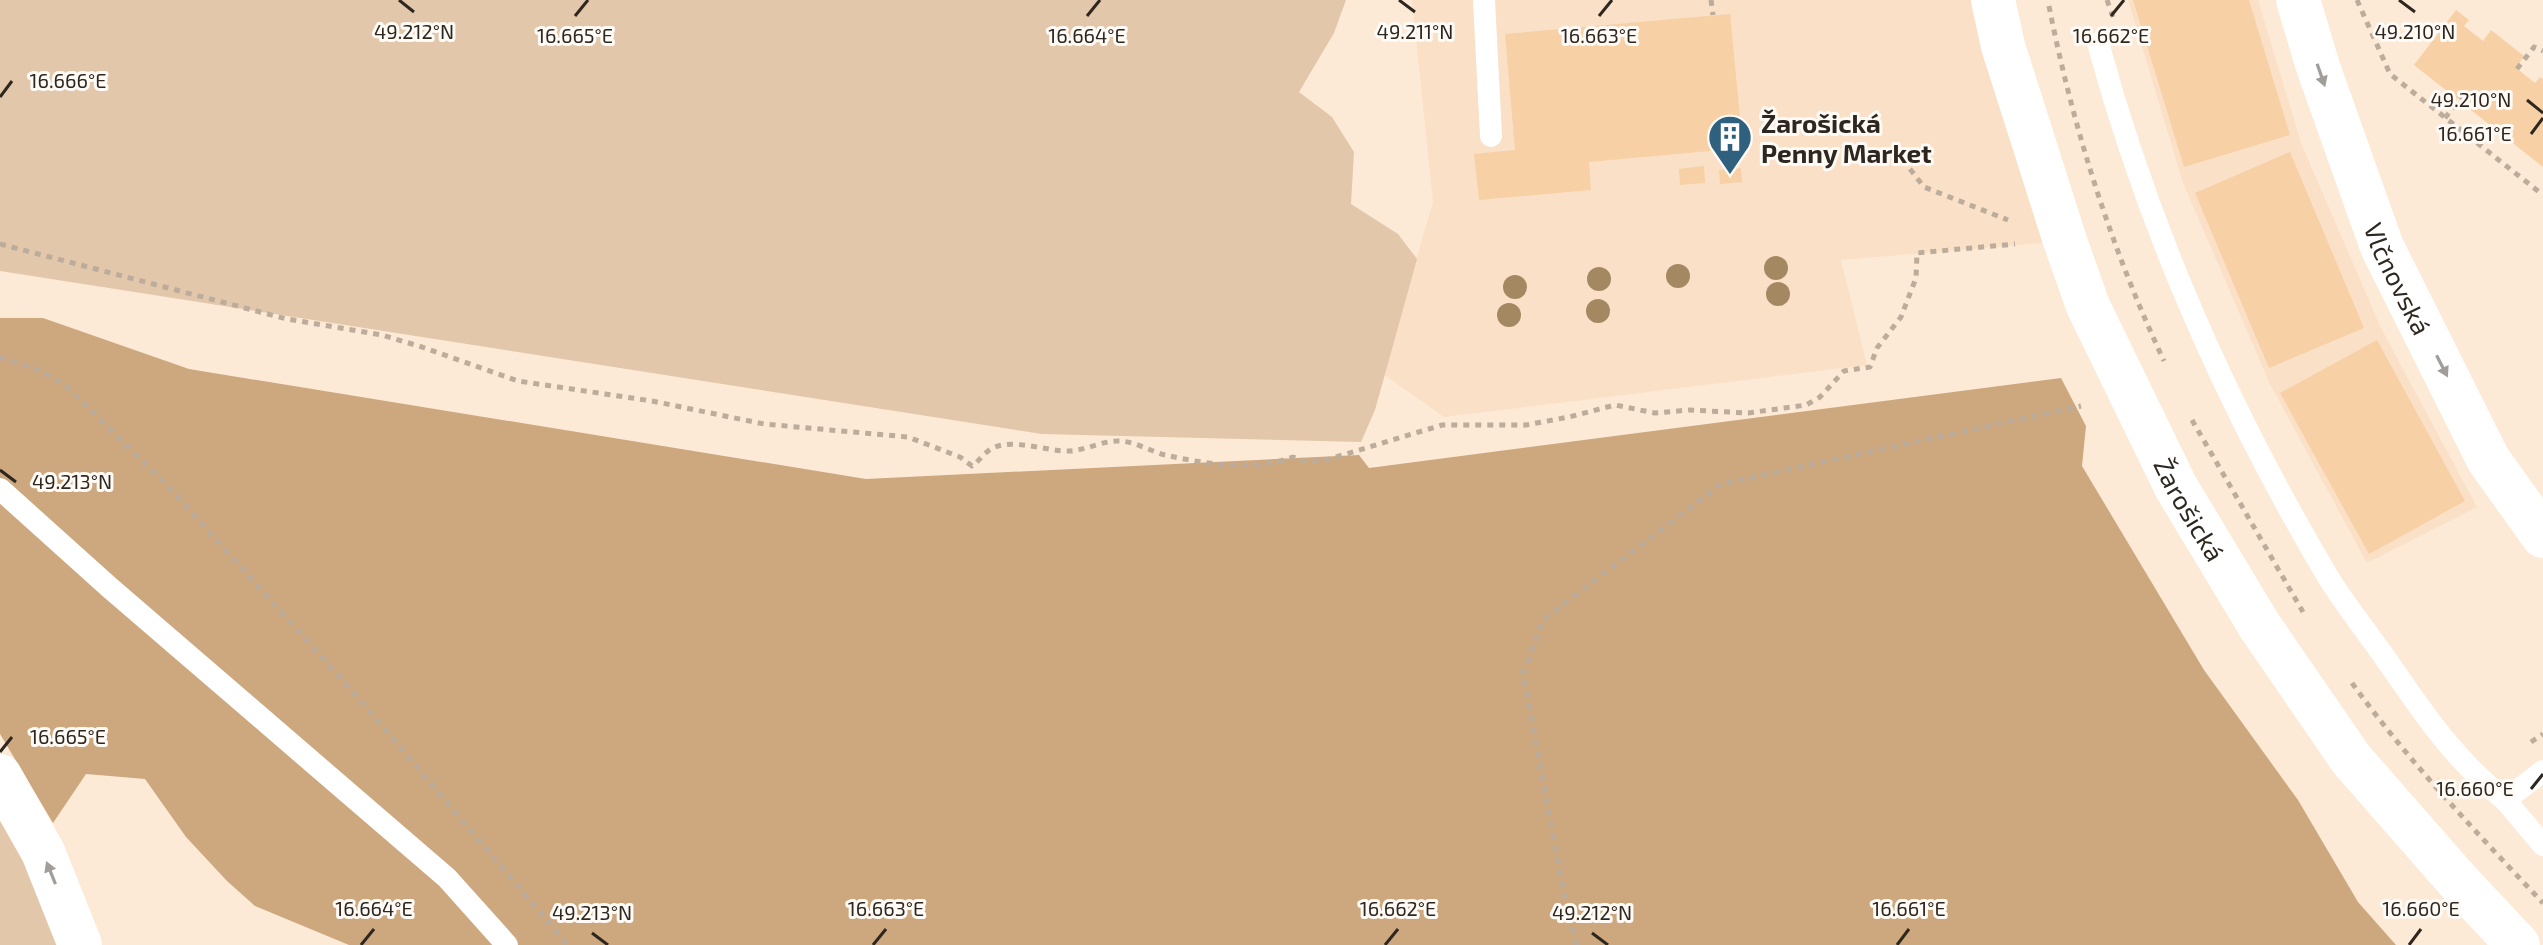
<svg xmlns="http://www.w3.org/2000/svg" width="2543" height="945" font-family="'Exo 2',sans-serif">
<rect width="100%" height="100%" fill="#fdead6"/>
<g fill="#f9e0c6">
<path d="M1412,0H1993L2065,241L1841,260L1867,365L1444,417L1383,374L1433,202Z"/>
<path d="M2128,0H2258L2301,143L2381,328L2477,507L2367,563L2270,384L2183,183Z"/>
</g>
<g fill="#e2c7ab">
<path d="M0,0H1346L1334,33L1299,92L1332,117L1354,152L1351,204L1398,234L1417,259L1375,410L1361,442L1042,434L0,271Z"/>
<path d="M0,810L24,856L61,945H0Z"/>
</g>
<path fill="#cda87f" d="M0,318H43L189,369L866,479L1359,455L1369,468L2061,378L2086,426L2082,466L2204,670L2298,800L2358,902L2396,945H349L255,906L227,881L186,837L145,779L86,774L53,823L0,734Z"/>
<g fill="#f7d0a6">
<path d="M2133,0H2249L2290,135L2184,167Z"/>
<path d="M2456,10L2469,20L2464,26L2483,41L2491,30L2524,56L2516,68L2535,83L2540,77L2543,79V167L2466,106L2471,100L2462,93L2457,99L2414,65Z"/>
<path d="M1730,14L1743,148L1589,162L1591,190L1479,200L1474,154L1515,150L1505,34Z"/>
<path d="M2290,152L2364,328L2269,368L2195,193Z"/>
<path d="M1704,166L1705,183L1680,185L1679,169Z"/>
<path d="M1741,168L1742,182L1720,184L1719,170Z"/>
<path d="M2377,340L2465,501L2369,554L2280,393Z"/>
<path d="M2439,778L2454,796L2450,799L2435,781Z"/>
</g>
<g fill="none" stroke-linecap="round" stroke-linejoin="round">
<g stroke="#bbac9c" stroke-width="5" stroke-dasharray="6 6" stroke-linecap="butt">
<path d="M1711,0L1713,15"/>
<path d="M2107,0L2114,20"/>
<path d="M2357,0L2390,74L2543,195"/>
<path d="M2049,6C2073,128 2111,248 2164,361"/>
<path d="M2517,69L2534,47L2543,51"/>
<path d="M2445,118L2464,94"/>
<path d="M1910,169L1924,187L2008,220"/>
<path d="M0,244L287,319L382,335L422,347L518,381L652,401L764,424L908,437L960,457L972,466C979,461 984,453 991,449C1011,437 1048,452 1070,451C1086,450 1102,441 1118,441C1134,441 1150,451 1165,455C1206,464 1253,472 1293,457L1307,462L1326,460L1442,425H1526L1569,417L1615,405L1655,413L1689,410L1748,413L1806,405L1820,397L1844,371L1870,367L1877,348L1901,317L1916,278L1917,253L2015,244"/>
<path d="M0,357L42,371L67,387L170,488L354,693L568,945"/>
<path d="M2192,420L2303,612"/>
<path d="M2352,683C2409,762 2476,832 2543,903"/>
<path d="M2531,742L2543,734"/>
<path d="M1577,945L1565,898L1523,674L1543,620L1721,484L2081,406"/>
</g>
<g stroke="#fff" stroke-width="22">
<path d="M1484,0L1491,136"/>
<path d="M2098,43C2149,231 2229,410 2328,577C2344,603 2363,627 2381,652C2420,708 2451,757 2505,800L2543,771"/>
<path d="M0,489L109,587L447,878L507,945"/>
<path d="M2505,800L2543,845"/>
</g>
<g stroke="#fff" stroke-width="44">
<path id="s1" d="M2298,0L2318,67L2382,247L2488,459L2543,536"/>
<path d="M0,776L43,852L80,945"/>
</g>
<path stroke="#fff" stroke-width="44" id="s2" d="M1993,0L2003,46L2065,241L2088,306L2176,487L2259,625L2351,759L2457,880L2518,945"/>
</g>
<g fill="#a48861">
<circle cx="1776" cy="268" r="12"/>
<circle cx="1678" cy="276" r="12"/>
<circle cx="1599" cy="279" r="12"/>
<circle cx="1515" cy="287" r="12"/>
<circle cx="1778" cy="294" r="12"/>
<circle cx="1598" cy="311" r="12"/>
<circle cx="1509" cy="315" r="12"/>
</g>
<defs><path id="oneway-solid" d="M-6-.8H1V-3.2L6.5 0L1 3.2V.8H-6Z" transform="scale(2)"/></defs>
<g fill="#a19e9a">
<use href="#oneway-solid" transform="translate(2321 75) rotate(71)"/>
<use href="#oneway-solid" transform="translate(2442 366) rotate(63)"/>
<use href="#oneway-solid" transform="translate(51 873) rotate(-112)"/>
</g>
<path fill="none" stroke="#2e271f" stroke-width="3" d="M399,0L414,12M1399,0L1415,12M2399,0L2415,12M575,16L588,0M1087,16L1100,0M1599,16L1612,0M2111,16L2124,0M0,97L12,81M2527,100L2543,113M2531,134L2543,118M0,470L16,482M0,752L12,737M2531,789L2543,774M592,933L608,945M1592,933L1608,945M361,945L374,929M873,945L886,929M1385,945L1398,929M1897,945L1909,929M2409,945L2421,929"/>
<defs>
<g id="building-pin" transform="scale(2.3)"><path d="M0 17L-7.5 6A9.5 9.5 0 1 1 7.5 6Z" fill="#2f607e" stroke="#fefaf6"/><path d="M-4-6H4V6H1V3H-1V6H-4ZM-2.5-4.3h1.7v1.8h-1.7ZM.8-4.3h1.7v1.8H.8ZM-2.5-1h1.7V.8h-1.7ZM.8-1h1.7V.8H.8Z" fill="#fff"/></g>
</defs>
<g fill-rule="evenodd">
<use href="#building-pin" x="1730" y="137"/>
</g>
<g text-anchor="middle" dominant-baseline="central" stroke-width="6" stroke-linejoin="round" paint-order="stroke">
<g font-size="26" font-weight="bold" fill="#2e271f" stroke="#fefaf6" text-anchor="start">
<text x="1761" y="122">Žarošická<tspan x="1761" dy="30">Penny Market</tspan></text>
</g>
<g font-size="26" fill="#2e271f" stroke="#fefaf6">
<text stroke="none"><textPath href="#s1" startOffset="296">Vlčnovská</textPath></text>
<text stroke="none"><textPath href="#s2" startOffset="548">Žarošická</textPath></text>
</g>
</g>
<g font-size="20" text-anchor="middle" fill="#2e271f" stroke="#fefaf6" stroke-width="6" stroke-linejoin="round" paint-order="stroke">
<text x="414" y="39">49.212°N</text>
<text x="1415" y="39">49.211°N</text>
<text x="2415" y="39">49.210°N</text>
<text x="1599" y="43">16.663°E</text>
<text x="575" y="43">16.665°E</text>
<text x="1087" y="43">16.664°E</text>
<text x="2111" y="43">16.662°E</text>
<text x="68" y="88">16.666°E</text>
<text x="2471" y="107">49.210°N</text>
<text x="2475" y="141">16.661°E</text>
<text x="72" y="489">49.213°N</text>
<text x="68" y="744">16.665°E</text>
<text x="2475" y="796">16.660°E</text>
<text x="374" y="916">16.664°E</text>
<text x="886" y="916">16.663°E</text>
<text x="1398" y="916">16.662°E</text>
<text x="1909" y="916">16.661°E</text>
<text x="2421" y="916">16.660°E</text>
<text x="592" y="920">49.213°N</text>
<text x="1592" y="920">49.212°N</text>
</g>
</svg>
